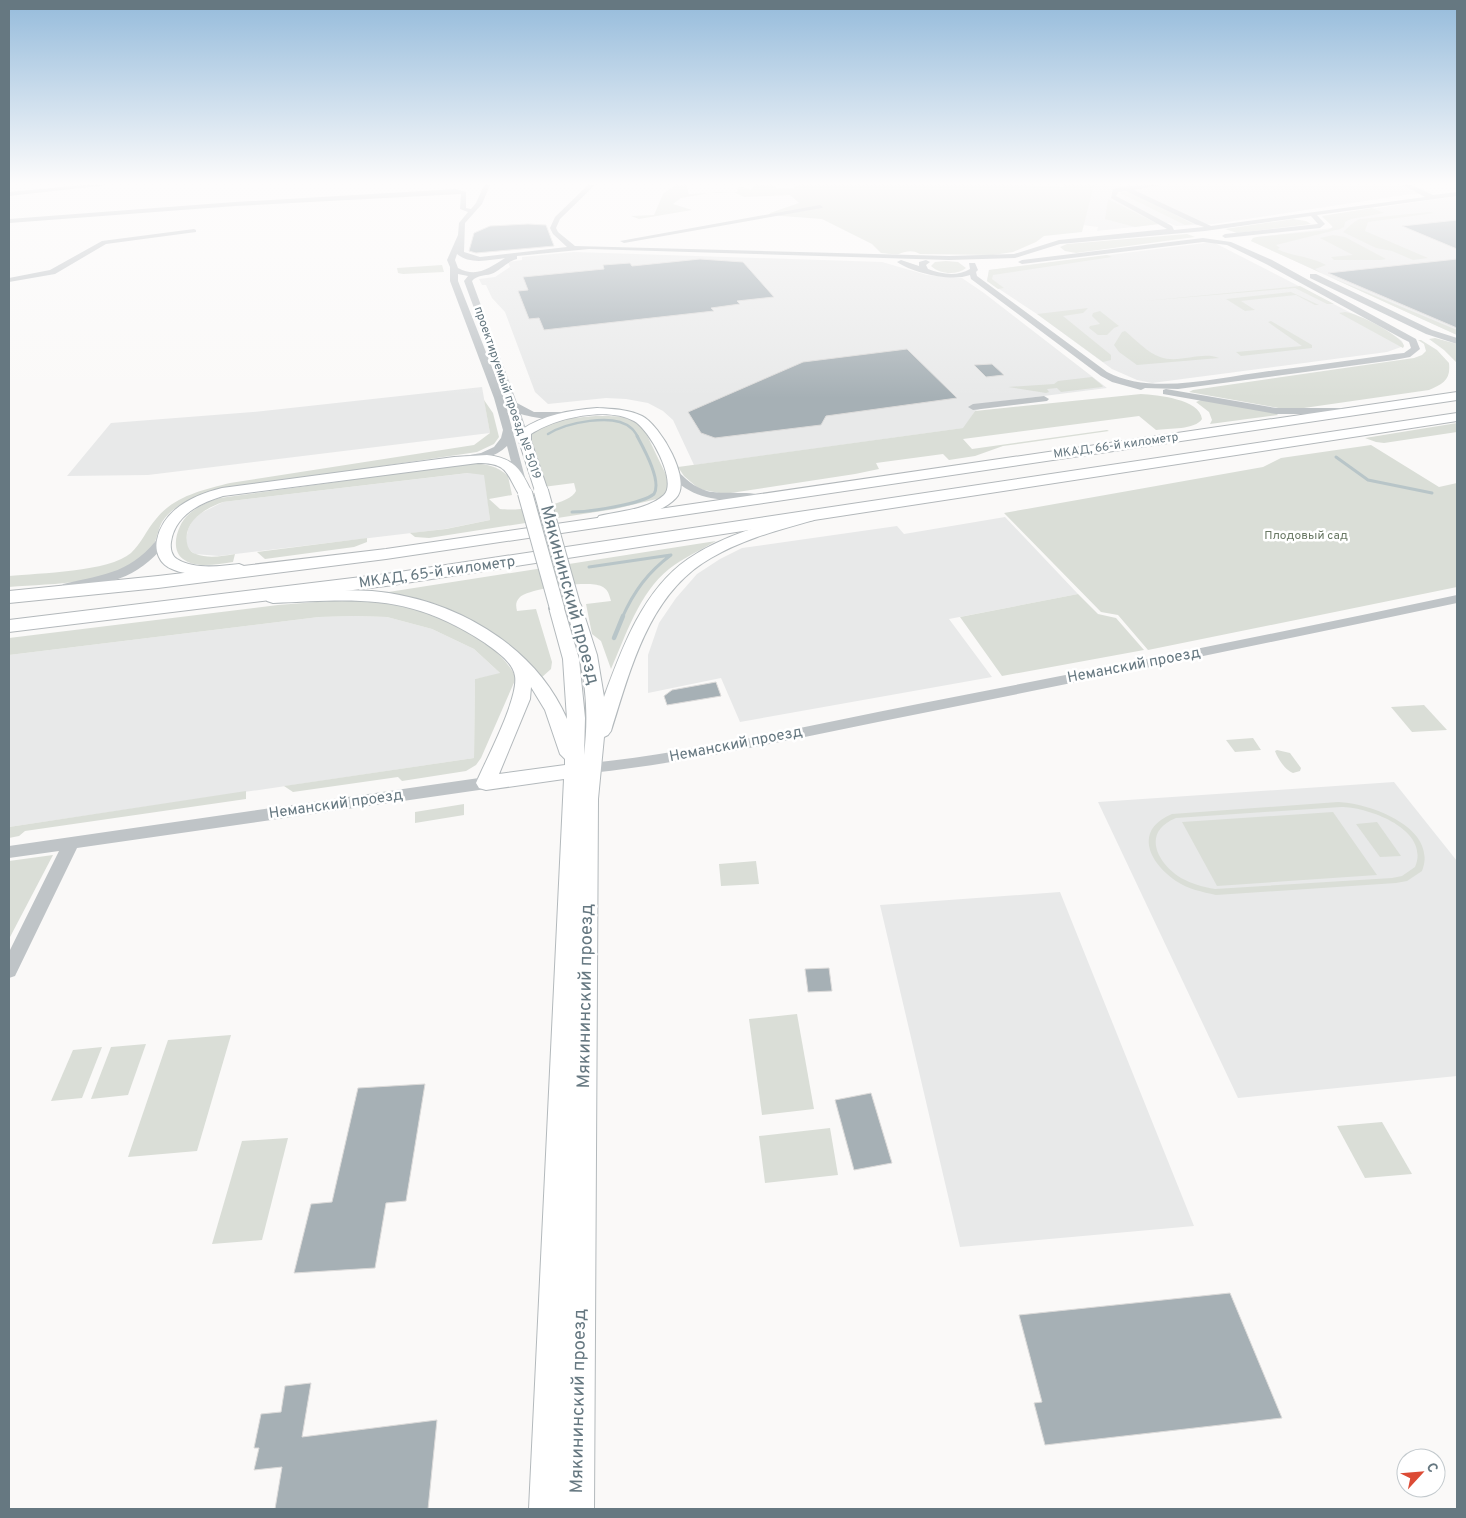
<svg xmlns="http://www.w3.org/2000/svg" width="1466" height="1518" font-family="Overpass,sans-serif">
<rect width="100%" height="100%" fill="#faf9f8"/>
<g fill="#e8e9e9">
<path d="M1069,185H1414L1413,186L1434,193L1411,194L1214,224L1176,226L1169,223L1097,231L1098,227L1075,224Z"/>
<path d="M1457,196V335L1251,241L1253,238L1257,237L1332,228V225L1322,217L1324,216Z"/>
<path d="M1213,242L1390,333L1402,341L1404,346L1387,352L1152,383L1137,380L1112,369L1037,314L987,281L989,270Z"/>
<path d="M574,252L882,262L927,275L962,278L984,293L1107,388L979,404L982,408L975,411L964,428L694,465L673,420L663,411L648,403L626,399L606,398L548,404L535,392L505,312L492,298L486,285H482L479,279L495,277L510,267L508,262L522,260V257Z"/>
<path d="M482,387L490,433L148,475L67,476L111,423L253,412Z"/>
<path d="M477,472L485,475V477L490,520L445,529L219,556L195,554L188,549L186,540L188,529L193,520L201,513L223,502Z"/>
<path d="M1005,517L1078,594L949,619L992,677L740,722L721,678L648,693V655L659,623L676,598L697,574L720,559L742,548L897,526L904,534Z"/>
<path d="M355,616L387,617L432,629L474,649L501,674L475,679L474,758L9,827V655L319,617Z"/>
<path d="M1394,782L1457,861V1076L1238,1098L1098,802Z"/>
<path d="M1060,892L1194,1226L960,1247L880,905Z"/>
</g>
<g fill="#daded7" fill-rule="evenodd">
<path d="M675,185H686L689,194L737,192L738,187H744L750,190L755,185H775L777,188H793L797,185H1026L1063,187V185H1094L1082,232L1044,236L1036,242L1013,252L993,255L920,254C912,250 907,251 899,254C894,255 886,253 881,253L872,244L822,219L769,215L770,213L799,203L790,195L744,197L734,192H716L681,198L673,204L692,210L639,219L631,216L654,215L663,194Z"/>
<path d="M1125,192L1133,193L1193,224L1185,225L1120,193Z"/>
<path d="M1108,199L1158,224L1135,227L1105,219Z"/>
<path d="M1372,208L1384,213L1351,219L1345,222L1344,227L1340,229L1276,245L1280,248L1277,249C1293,257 1307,255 1326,265L1315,269L1323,274L1457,330V335L1251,241L1253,238L1257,237L1328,230L1333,227L1322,216Z"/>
<path d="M1429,212L1434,213L1368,222L1365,231L1428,258L1413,260L1392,251L1376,248L1343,232C1347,229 1355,220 1360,219Z"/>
<path d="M1293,219L1306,221L1311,224L1237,233L1225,229Z"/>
<path d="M1187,234L1195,237L1076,253L1065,251L1060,247L1067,244Z"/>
<path d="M1333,235L1345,237L1386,259L1381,260H1334L1331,257L1353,255L1320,238Z"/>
<path d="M1107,255L1112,257L993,275L992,279L1004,288L998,289L987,281L989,270Z"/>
<path d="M946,261L958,262L966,268C957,276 939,274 931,266L935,262Z"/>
<path d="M442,265L444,272L403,274L398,273L397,268Z"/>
<path d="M1300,286L1334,304H1327L1295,288L1144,301Z"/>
<path d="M1291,292L1319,305H1315L1296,295L1241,301L1255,310L1245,311L1226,299Z"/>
<path d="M1088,308L1083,313L1063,316L1111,355V360L1103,362L1037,314Z"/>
<path d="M1100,311L1119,326L1114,328L1107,335H1098L1089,328L1090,326L1100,324L1092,316L1093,313Z"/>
<path d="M1345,312C1357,313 1401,335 1404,346L1403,348L1339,313Z"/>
<path d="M1271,321L1312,345V348L1241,356L1236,352L1302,346L1268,322Z"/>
<path d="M1125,331C1135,339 1148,353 1160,357C1179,364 1201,351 1219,358L1137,365L1119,352L1114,345L1122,332Z"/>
<path d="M1435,338L1457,344V363L1444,350L1429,339Z"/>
<path d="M1418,340H1421L1437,350L1449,363C1451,380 1443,384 1429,390L1290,410L1189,392L1193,390L1414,358L1422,355L1426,351L1424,344Z"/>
<path d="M1092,377L1103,386L1102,387L1061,392L1057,388L1047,389L1049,392L1046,393L1008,387L1054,384L1058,381Z"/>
<path d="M1141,394C1157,395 1200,399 1202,419C1195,430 1169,428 1156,430L1139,416L963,439L972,449L1107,430L1109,431L1003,446L975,456L949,460L943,454L876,463L879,469L855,474L724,494L699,489L684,476L678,467L963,428L975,411Z"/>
<path d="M484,400L493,413L499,437L494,444L477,452L213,491C194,497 173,505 162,522C157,531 157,543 150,550C115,586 55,583 9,587V576C39,573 109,572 131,553C141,544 147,529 156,519C174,496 203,490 230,483L474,445L490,433Z"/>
<path d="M1201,400L1276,413L1278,415L1210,424L1212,420L1209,412L1196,402Z"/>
<path d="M596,416C614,416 632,415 644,429L668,479V493L661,498L615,509L429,538L415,537L410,533L446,529L490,520L484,475L468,473L223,502C206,508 183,521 187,543C188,548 190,552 196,554C208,559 223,556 235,554L233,562C218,564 196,569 183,559C169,549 178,523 189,514C198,506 209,501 220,498L466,464C480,463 496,464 508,476L512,495L489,499L500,509C517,511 568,507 576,491L574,483L543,487L530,441V434C546,418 575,418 596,416Z"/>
<path d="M1457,423V432L1384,443L1376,442L1365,438Z"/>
<path d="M1371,445L1439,487L1457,483V587L1148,650L1118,615L1101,612L1004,513L1263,467L1281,458Z"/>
<path d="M367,538V542L354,547L265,559L257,552Z"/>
<path d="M716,541C701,550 683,558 669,569C639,593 626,635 611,669L601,641L592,634L586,604L611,601C609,594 608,589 601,586C588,580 530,588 520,597C515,602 516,606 517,611L536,609L552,662L551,669L541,678C497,627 449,602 382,593Z"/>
<path d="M1078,594L1098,614L1116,618L1144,650L1002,676L960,617Z"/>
<path d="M342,600C366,600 388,600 411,606C446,615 501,644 516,678L481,758L476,765L466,771L402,781L398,777L293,792L284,786L474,758L475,679L500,673L474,649L432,629L387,617L355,616L319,617L9,655V638L278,605Z"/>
<path d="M1424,705L1447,730L1412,732L1391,707Z"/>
<path d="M1253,738L1261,750L1235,752L1226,740Z"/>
<path d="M1277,750L1290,753L1301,768L1300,771L1293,773C1285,770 1278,759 1275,751Z"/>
<path d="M246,791V799L25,831L19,836L9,838V827Z"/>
<path d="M1338,802C1370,803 1439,828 1422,871L1407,881L1396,883L1216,895C1202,892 1188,889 1176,881C1149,863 1133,830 1172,814ZM1341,807C1369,807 1431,830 1415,867L1402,876L1392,878L1215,889C1203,887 1192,884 1181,878C1157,863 1141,832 1176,818Z"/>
<path d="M464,804V815L415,823V812Z"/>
<path d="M1333,812L1377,875L1217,886L1182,822Z"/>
<path d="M1377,822L1401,856L1380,857L1356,824Z"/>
<path d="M53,855L9,939V861Z"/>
<path d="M756,861L759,884L721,886L719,864Z"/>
<path d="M797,1014L814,1109L762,1115L749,1019Z"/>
<path d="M231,1035L197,1151L128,1157L168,1040Z"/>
<path d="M146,1044L128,1095L91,1099L111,1047Z"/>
<path d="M102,1047L82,1098L51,1101L73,1050Z"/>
<path d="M1382,1122L1412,1174L1365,1178L1337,1126Z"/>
<path d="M830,1128L838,1175L765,1183L759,1136Z"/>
<path d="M288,1138L262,1240L212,1244L242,1141Z"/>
</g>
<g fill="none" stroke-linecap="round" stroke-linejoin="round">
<path stroke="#b8c5c8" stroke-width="2.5" d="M548,434C566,423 614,412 631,428C634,430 636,434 638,437"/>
<g stroke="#b8c5c8" stroke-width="3">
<path d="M1336,457L1368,480L1432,493"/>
<path d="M572,512C589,512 642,504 654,494C662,481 644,449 637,436"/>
<path d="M589,567L671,555C648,572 634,591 622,618"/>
</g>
<path stroke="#b8c5c8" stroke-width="4.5" d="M614,638L623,616"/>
</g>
<g fill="#a6b0b5" stroke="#dcdbda">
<path d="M1457,220V249L1402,226Z"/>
<path d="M528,224L546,225L554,246L476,253L469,251L474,233L490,226Z"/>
<path d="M700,259L743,262L774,297L737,301L740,304L711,308L714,311L544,330L539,318L529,319L518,291L528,290L523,277L604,269L603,265L630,263L632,266Z"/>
<path d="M1457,259V328L1328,273Z"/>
<path d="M907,349L957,398L826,416L821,425L715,438L701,433L688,412L803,362Z"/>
<path d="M992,364L1004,375L986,377L974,365Z"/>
<path d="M716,682L721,696L667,705L664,696L672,690Z"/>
<path d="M829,968L832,991L808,992L805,969Z"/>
<path d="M425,1084L406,1201L386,1203L375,1268L294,1273L311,1204L332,1202L358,1088Z"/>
<path d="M871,1093L892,1163L854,1170L835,1100Z"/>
<path d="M1230,1293L1282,1418L1045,1445L1034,1403L1042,1402L1019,1315Z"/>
<path d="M311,1383L302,1437L437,1420L428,1509H275L282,1467L254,1470L259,1448H254L261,1414L281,1412L285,1386Z"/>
</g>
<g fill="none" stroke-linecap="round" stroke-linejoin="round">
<g stroke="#b3b9bc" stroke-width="2">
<g id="major">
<path d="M597,408C612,409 628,409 642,416C660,425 693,481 676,498C659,516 627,519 604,523L599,522L597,519L599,516C620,511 647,510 664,495C678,481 649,429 634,421C607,406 555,418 531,434V441L548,491L546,494H536L519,441L521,430C543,415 569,410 597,408Z"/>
<path d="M487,455C514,458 521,469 532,493L530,496H520C506,474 509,463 478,463L223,496C200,503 175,515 171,542C170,549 172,556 177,559C194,570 221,566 239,564L244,566L247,569L244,572C225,577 181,578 165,565C158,559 155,549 157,540C163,509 194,495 222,488L454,457Z"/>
<path d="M809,513L814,514L816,517L814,520C779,530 743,539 711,558C649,593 631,668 611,731L608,735L604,737L598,799L594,1509H529L564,779L486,790L479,788L476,783C486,760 519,698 515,676C513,662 496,651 485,643C410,593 359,599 273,603L267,601L265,598L267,595L273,593C306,592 339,589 372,591C451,598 534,643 567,719L563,659L549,608L551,605H563L579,659L585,718L584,755C591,697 582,660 565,605L567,602H579L581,605L597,655L604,697C622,648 643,590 688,559C723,535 768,523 809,513ZM531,687L545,710L560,754L565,759V765L499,774L530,699Z"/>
</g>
</g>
<g stroke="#b3b8bb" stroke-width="2">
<g id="highway">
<path d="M1457,392V400L386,559L158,588L9,603V591L158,576L386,549Z"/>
<path d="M1457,413V421L386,586L9,632V620L386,574Z"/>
</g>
</g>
<g fill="#bfc4c7" fill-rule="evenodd">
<path d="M83,185H108L9,196V192Z"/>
<path d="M484,185H490L482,204L465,223L464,252L480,257L567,247L553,234L550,228L555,217L588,185H595L560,219L556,228L558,232L575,246L949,256L1014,254L1059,240L1167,229L1111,198L1113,189L1126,186L1160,185L1134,190L1211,226L1425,197L1403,185H1411L1433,195L1457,192V196L1317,215L1325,224L1320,228L1225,238L1222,236L1225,234L1318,224L1311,216L1205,231L1060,244L1015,258L949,260L589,249L517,256V259C506,262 501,270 491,274C484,276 477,275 472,281L517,403L534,412H570L575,415C564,423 533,418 521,414L530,441L525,444L520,441L499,376L464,281L468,276L458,274V281L504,398L528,489L523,492L518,489L507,446C495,458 479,460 463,462L458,459L459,457L481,453L494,447L501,438L503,430L494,398L450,281V267L447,260L458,235L459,223L468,212L460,209L461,194L235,206L9,223V219L235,202L456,189L466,192V208L471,209L476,203ZM1126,191L1195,224L1204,227L1174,230L1172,226L1116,196L1118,192ZM457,254C470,265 489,260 505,258C489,268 477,278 458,268L455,260Z"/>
<path d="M820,205L823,207L822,208L624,243L620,241Z"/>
<path d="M194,229L196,230V232L106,244L55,274L9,282V278L50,270L102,241Z"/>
<path d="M1203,238L1231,242L1272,260L1416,339L1420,349L1410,357L1394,360L1178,389L1145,388L1141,390L1112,382L1101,376L971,279L970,275C951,282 913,273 897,262L901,260L919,266V262L926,260L930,262L926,265L928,269C941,274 957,277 970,269L969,263H975L978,270L976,272L977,276L1107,372C1151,396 1221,377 1269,371C1311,366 1352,360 1394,354L1404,353L1411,348L1409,342L1403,339L1266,264L1227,245L1203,242L1022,264L1018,262L1022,260Z"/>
<path d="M1310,274H1316L1432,330L1457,338V344L1426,334L1310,278Z"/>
<path d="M1166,389L1276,408H1341L1346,411L1341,414H1276L1163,394V390Z"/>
<path d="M1044,396L1049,399L1047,401L973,410L968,407L973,404Z"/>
<path d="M672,468L676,469C685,479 694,487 707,491C721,495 757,490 764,497C759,502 749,500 742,500C712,501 686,496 667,471Z"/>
<path d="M165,533L171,536C142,578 114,582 67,591L61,587L63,584C106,574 133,573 161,534Z"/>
<path d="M1457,595V603C1278,641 1098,678 918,714C810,735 701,761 591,773L586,772L583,768L586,764L591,763C701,751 810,725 918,704C1098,669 1278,633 1457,595Z"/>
<path d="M486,777L491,779L494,783L491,787L486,789L77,848L15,976L9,978V952L59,851L9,858V846Z"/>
</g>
<use href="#major" fill="#fff" fill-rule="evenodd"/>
<use href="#highway" fill="#fff" fill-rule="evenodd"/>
<g stroke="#b3b9bc" stroke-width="16" stroke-linecap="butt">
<g id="major-bridge">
<path d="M541,491L573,605"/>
<path d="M525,493L557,608"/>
</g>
</g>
<use href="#major-bridge" stroke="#fff" stroke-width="14"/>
</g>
<linearGradient id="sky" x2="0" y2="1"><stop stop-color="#95bbdb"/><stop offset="0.46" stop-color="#fdfcfc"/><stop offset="1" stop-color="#fdfcfc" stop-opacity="0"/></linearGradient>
<rect width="1466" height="398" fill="url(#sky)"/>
<g text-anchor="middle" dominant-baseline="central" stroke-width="5" stroke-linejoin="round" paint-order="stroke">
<g font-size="12" fill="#667881" stroke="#fff">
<text transform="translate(507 393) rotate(71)">проектируемый проезд № 5019</text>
<text transform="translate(1116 446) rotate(-8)">МКАД, 66-й километр</text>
</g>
<g font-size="12" fill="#6a7965" stroke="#fff">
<text x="1306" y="536">Плодовый сад</text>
</g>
<g font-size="15" fill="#667881" stroke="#fff">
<text transform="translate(437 573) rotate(-8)">МКАД, 65-й километр</text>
<text transform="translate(1134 666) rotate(-11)">Неманский проезд</text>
<text transform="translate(736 745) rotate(-11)">Неманский проезд</text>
<text transform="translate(336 805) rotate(-8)">Неманский проезд</text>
</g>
<g font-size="18" fill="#667881" stroke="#fff">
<text transform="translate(569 595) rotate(75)">Мякининский проезд</text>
<text transform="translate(586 996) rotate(-89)">Мякининский проезд</text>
<text transform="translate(579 1401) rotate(-89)">Мякининский проезд</text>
</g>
</g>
<rect width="1466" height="1518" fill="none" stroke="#667881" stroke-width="20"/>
<g transform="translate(1421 1473) rotate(64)"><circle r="24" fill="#ffffff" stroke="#c2c9cd"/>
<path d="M0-4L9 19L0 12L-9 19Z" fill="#dc4b35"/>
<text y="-8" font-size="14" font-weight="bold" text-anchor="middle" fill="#667881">С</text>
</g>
</svg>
